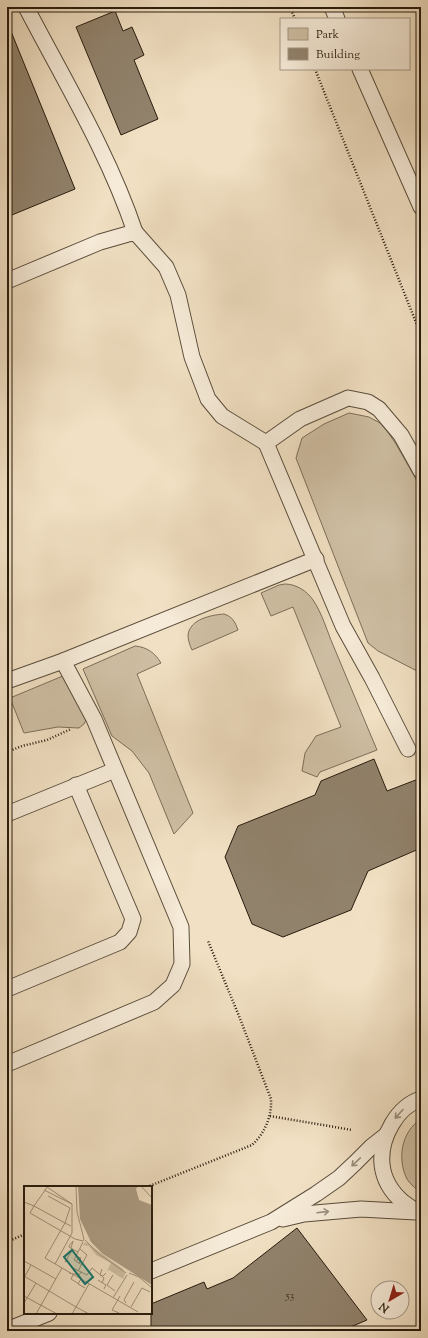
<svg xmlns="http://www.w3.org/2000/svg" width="428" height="1338" font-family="'Sorts Mill Goudy',serif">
<rect width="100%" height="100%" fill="#f1e0c3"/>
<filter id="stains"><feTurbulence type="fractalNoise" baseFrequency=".005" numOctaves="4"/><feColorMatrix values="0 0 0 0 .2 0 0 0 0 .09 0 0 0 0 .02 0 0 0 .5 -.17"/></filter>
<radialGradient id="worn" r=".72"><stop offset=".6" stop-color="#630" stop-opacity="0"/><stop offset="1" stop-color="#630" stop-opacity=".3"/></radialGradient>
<g fill="#cfbfa4" stroke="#7c6e59">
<path d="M349,413L369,417L380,423L387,431L396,444L421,488V673L378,651L368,643L296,458L302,438L324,424Z"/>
<path d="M285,584C296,584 307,591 313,600C322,613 327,631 333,645C348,680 362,715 377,750L320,772L317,777L302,771L305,753L316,736L341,727L293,607L271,616L261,593L279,585Z"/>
<path d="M224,614C233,617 235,622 238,630L192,650C190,646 188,640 188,635C190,619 211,615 224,614Z"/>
<path d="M135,646C147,647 155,653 161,663L137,674L193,813L174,834L149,773L132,751L112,736L83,669Z"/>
<path d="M70,673L86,720L84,724L79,728L58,727L24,733L10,698Z"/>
<path d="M421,1119V1192C416,1189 410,1184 407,1179C397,1159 401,1132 421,1119Z"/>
</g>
<g fill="#91826c" stroke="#281c0e">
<path d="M115,11L123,31L132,27L144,55L134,60L158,119L121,135L76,27Z"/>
<path d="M7,24H8L75,189L7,217Z"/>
<path d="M374,759L387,791L421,778V848L368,871L351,910L283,937L252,924L225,857L238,826L315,795L321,781Z"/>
<path d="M297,1228L367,1320L341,1331H151V1304L204,1282L207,1289L233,1278Z"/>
</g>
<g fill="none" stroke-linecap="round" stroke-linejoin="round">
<g stroke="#5a4d3b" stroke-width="17">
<g id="service">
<path d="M26,7C64,80 109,154 135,232"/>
<path d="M332,7L337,19"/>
<path d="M360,69L421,207"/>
<path d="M7,281L100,242L135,232L166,267L178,295L192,357L208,399L222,416L266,443L343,626L372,678L408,749"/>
<path d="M266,443L300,419L348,398L368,402L379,409L401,435L421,471"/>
<path d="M7,681L63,661L316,559"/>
<path d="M7,814L115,770"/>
<path d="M7,989L120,942L129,932L133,919L76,785"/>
<path d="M7,1064L154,1002L173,985L182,964L181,927L94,719L63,661"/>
<path d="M421,1099C408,1103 399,1112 392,1124C376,1151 378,1181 403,1202C409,1206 414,1211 421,1213"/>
<path d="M283,1219L304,1214L361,1209L416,1212"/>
<path d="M151,1271L271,1222L316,1194L339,1178L355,1163L371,1147L385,1136"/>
<path d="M7,1330L49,1313"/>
</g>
</g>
<g stroke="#281c0e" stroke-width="2.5" stroke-dasharray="1 2" stroke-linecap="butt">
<path d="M290,7L295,19"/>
<path d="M315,69L421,335"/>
<path d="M7,752L22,746L47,740L71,729"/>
<path d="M270,1116L352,1130"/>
<path d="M147,1187L252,1145C265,1133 272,1116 271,1099L239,1016L208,941"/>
<path d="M7,1242L25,1234"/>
</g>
<use href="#service" stroke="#f6ebd8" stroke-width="15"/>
</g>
<defs><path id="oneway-shaft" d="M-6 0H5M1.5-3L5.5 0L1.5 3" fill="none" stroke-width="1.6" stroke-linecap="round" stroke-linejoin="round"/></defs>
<g stroke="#998e7d">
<use href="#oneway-shaft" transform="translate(399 1114) rotate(132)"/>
<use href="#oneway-shaft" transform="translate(356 1162) rotate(136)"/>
<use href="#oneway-shaft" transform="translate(323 1212) rotate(-7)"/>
</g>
<g text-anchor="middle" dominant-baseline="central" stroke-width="3" stroke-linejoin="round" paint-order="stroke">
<g font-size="12" fill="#423626">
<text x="290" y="1296">53</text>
</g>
</g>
<g transform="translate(24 1186)">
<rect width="128" height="128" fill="#f1e0c3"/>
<path d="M60,57H63L99,83L101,88L99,93L85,84L83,85L87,77L72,69L65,60L59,59Z" fill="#cfbfa4"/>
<path d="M54,0H114L112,3L115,14L128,19V99L79,68L67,56L56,33Z" fill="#ad9d85"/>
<path fill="none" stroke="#a1927b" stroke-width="1" d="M24,0L10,20L41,37L21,72L38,82M117,0L128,12M23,1L48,18V47L31,78M20,4L48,18M24,10L46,22L41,37L47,40M0,16L10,20L6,27L51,53L59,55L60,53L53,26L52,0M61,54L75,68L102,87M47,62L49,55L45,60V61L50,64L54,66M44,74L41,76L49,63M0,75L32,93M53,75L54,71L57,72L55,77M58,79L50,74L59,56M49,82L63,89L68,82L80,92L78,97M78,83L76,89L79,90L82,87M54,85L63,69L56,63M45,87L55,89L57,86M105,87L115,91L128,102M49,89L47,93L55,98M89,89L83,99L91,105M0,90L52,121L65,98M1,90L7,79M57,93L54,98L61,102M74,94L82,99L80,103M0,110L33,128M89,112L103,89M0,117L12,97M102,117L100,114L110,96M107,121L118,102L126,106M95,127L88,124L96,110M12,128L38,82L114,126M48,128L52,121L65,128"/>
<path fill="#0f766e" fill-opacity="0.15" stroke="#0f766e" stroke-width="2" d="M48,64L69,91L61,98L40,71Z"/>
<rect width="128" height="128" fill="none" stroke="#281c0e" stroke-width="2"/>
</g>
<rect width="428" height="1338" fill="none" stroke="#f1e0c3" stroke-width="24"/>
<rect x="8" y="8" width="412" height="1322" fill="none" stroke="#281c0e" stroke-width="2"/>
<rect x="12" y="12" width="404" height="1314" fill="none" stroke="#281c0e"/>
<rect x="280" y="18" width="130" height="52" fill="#f6ebd8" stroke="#a49887"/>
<rect x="288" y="28" width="20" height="12" fill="#cfbfa4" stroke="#a49887"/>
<text x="316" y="38" font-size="12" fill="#281c0e">Park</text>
<rect x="288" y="48" width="20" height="12" fill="#91826c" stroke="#a49887"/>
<text x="316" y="58" font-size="12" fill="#281c0e">Building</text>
<g transform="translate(390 1300) rotate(218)"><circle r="19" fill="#f6ebd8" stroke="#a49887"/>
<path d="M0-3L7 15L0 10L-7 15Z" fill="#8f2418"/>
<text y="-6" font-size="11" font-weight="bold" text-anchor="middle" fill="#281c0e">N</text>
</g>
<rect width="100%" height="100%" filter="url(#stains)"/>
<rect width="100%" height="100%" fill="url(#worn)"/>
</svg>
